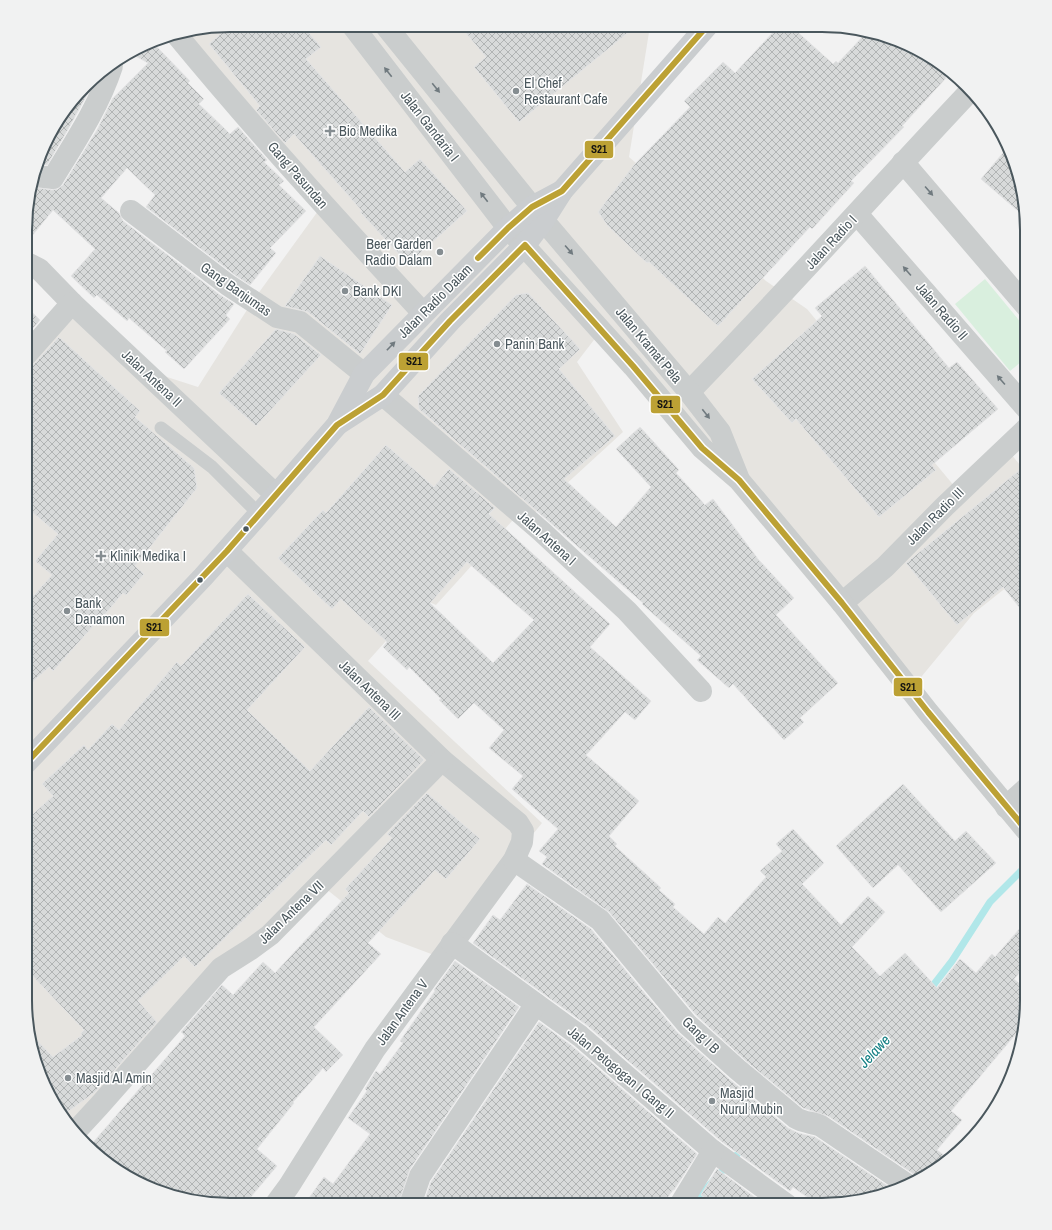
<svg xmlns="http://www.w3.org/2000/svg" width="1052" height="1230" font-family="'Archivo Narrow',sans-serif">
<defs>
<pattern id="building-cross-hatch" width="8" height="8" patternUnits="userSpaceOnUse"><rect width="8" height="8" fill="#d8dada"/><path d="M0 0l8 8M0 8l8-8" fill="none" stroke="#b1b4b4"/></pattern>
</defs>
<rect width="100%" height="100%" fill="#f2f2f2"/>
<path fill="#e6e4e0" d="M230,25L650,26L629,157L691,210L766,281L807,309L955,487L1008,450L1027,474V571L974,613L903,699L818,569L600,332L577,362L623,432L527,520L512,521L436,605L425,600L420,603L368,661L542,823L434,955L386,937L315,880L179,1009L71,1127L53,1103L32,1054L25,1001L26,366L79,307L167,377L198,387L252,302L318,211L187,32Z"/>
<path fill="#d9efde" d="M985,279L1027,330V357L1010,371L955,304Z"/>
<g fill="none" stroke-linecap="round" stroke-linejoin="round">
<g stroke="#b1e7e9" stroke-width="7">
<path d="M928,992L952,961L990,902L1027,865"/>
<path d="M692,1204L744,1147"/>
</g>
</g>
<g fill="url(#building-cross-hatch)" stroke="#e4e4e5" fill-rule="evenodd">
<path d="M231,25H302L321,47L306,59L405,172L420,159L467,211L408,264L360,212L362,211L294,134L285,143L256,110L260,106L209,44Z"/>
<path d="M460,26H636L519,122L474,67L486,57Z"/>
<path d="M778,27H792L833,64L836,61L838,63L867,32L900,40L936,59L950,71L945,77L946,78L902,126L904,127L851,181L854,183L812,229L810,227L718,326L649,262L647,263L608,226L598,212L634,165L690,107L684,101L723,62L735,73Z"/>
<path d="M152,42L190,81L188,83L204,99L199,104L230,134L238,127L267,160L264,162L284,181L279,185L306,211L270,248L276,253L250,285L235,275L146,207L155,195L127,168L101,198L119,213L123,221L220,295L234,304L226,315L230,319L184,369L165,352L167,351L129,318L127,321L97,295L94,298L71,276L95,249L53,210L27,242V203L32,187L52,190L58,189L63,185L97,130L113,98L148,63L132,54Z"/>
<path d="M84,88L89,91L67,131L47,165L40,164L52,128Z"/>
<path d="M1008,147L1020,176L1025,217L981,179Z"/>
<path d="M320,256L392,305L360,354L308,312L285,306Z"/>
<path d="M865,266L949,368L957,362L998,409L932,465L936,470L879,517L796,419L792,423L752,379L822,316L815,308Z"/>
<path d="M528,293L580,349L559,369L615,436L564,479L616,527L651,487L616,449L640,427L679,470L676,473L705,505L713,499L758,559L794,598L776,615L838,683L800,718L804,722L784,740L733,684L729,688L697,660L701,656L642,604L643,603L419,409L418,396L516,295Z"/>
<path d="M27,308L40,320L26,336Z"/>
<path d="M276,329L294,334L321,355L256,426L219,393Z"/>
<path d="M59,337L140,411L135,417L194,468L197,488L135,566L144,574L126,595L123,593L102,618L101,617L53,671L49,667L26,688V604L52,575L35,561L58,534L26,507V367H30L35,363Z"/>
<path d="M386,445L434,487L449,469L495,508L489,514L610,624L590,647L651,701L635,720L625,712L586,755L639,801L609,836L617,844L615,846L661,888L659,890L675,904L673,907L704,934L718,917L725,923L766,877L760,871L782,851L776,844L793,829L824,863L802,884L841,925L868,896L885,912L852,947L880,976L905,953L937,988L960,959L976,973L992,954L995,957L1027,920V964L1014,979L1027,990V1014L1025,1023L951,1111L962,1120L937,1150L949,1159L925,1177L919,1180L915,1175L828,1116L803,1108L745,1060L696,1015L609,912L542,864L547,857L539,851L558,829L512,789L523,776L489,748L504,730L474,703L458,719L439,700L441,699L409,667L407,670L383,647L387,642L341,599L332,609L278,558L323,510L326,513ZM467,562L534,620L493,663L430,603Z"/>
<path d="M1027,464V617L1003,587L957,625L906,563Z"/>
<path d="M248,594L305,647L247,710L310,771L369,707L424,760L369,817L363,811L331,845L326,840L195,967L184,956L138,1001L157,1022L95,1092L62,1116L53,1103L32,1054L29,1032L53,1057L82,1035L81,1033L84,1030L25,968V821L53,796L42,784L84,745L88,750L112,724L119,730L177,662L181,666Z"/>
<path d="M903,784L955,841L966,831L996,863L941,912L898,865L873,888L836,846Z"/>
<path d="M427,793L480,839L446,879L435,870L368,943L381,954L314,1027L343,1055L326,1072L323,1068L293,1102L294,1103L257,1149L277,1166L244,1205H216L164,1194L121,1173L90,1146L185,1036L181,1032L222,985L233,995L263,962L275,973L349,893L345,889L392,838L387,834Z"/>
<path d="M527,884L591,929L677,1032L729,1079L788,1128L798,1133L815,1137L895,1191L887,1194L836,1205H818L793,1187L790,1191L721,1141L588,1026L473,943L493,915L500,920Z"/>
<path d="M455,961L519,1007L410,1169L398,1205H304L324,1177L333,1184L370,1134L348,1118L367,1091L365,1089L376,1071L380,1074L403,1043L400,1041L435,991L434,990Z"/>
<path d="M539,1022L572,1046L697,1154L674,1190H673L662,1205H423L431,1182Z"/>
<path d="M717,1169L765,1205H714L701,1195Z"/>
</g>
<g fill="none" stroke-linecap="round" stroke-linejoin="round">
<path stroke="#cacdcd" stroke-width="13" d="M161,428L212,467L259,514"/>
<g stroke="#cacdcd" stroke-width="22">
<path d="M176,34C255,130 339,222 423,313"/>
<path d="M903,162L1027,307"/>
<path d="M36,176L53,178C75,142 99,106 112,66"/>
<path d="M131,211L228,285L277,317L300,322L364,374"/>
<path d="M857,214L1027,409"/>
<path d="M27,263L39,269L72,303L276,495"/>
<path d="M26,355L72,303"/>
<path d="M689,392C785,293 877,190 971,90"/>
<path d="M383,395L541,531L627,611L701,691"/>
<path d="M227,551L442,760L518,823L523,831L522,842L514,860L375,1049L289,1186L275,1205"/>
<path d="M842,603L885,567L944,507L1027,428"/>
<path d="M1006,807L1027,788"/>
<path d="M514,860L600,920L687,1024L737,1069L796,1118C804,1123 813,1122 821,1126L908,1185"/>
<path d="M452,943L580,1036L713,1151L787,1205"/>
<path d="M75,1132L99,1106L221,968L251,949L270,935L442,760"/>
<path d="M410,1205L420,1176L536,1004"/>
<path d="M680,1205L713,1151"/>
</g>
<g stroke="#cacdcd" stroke-width="22">
<path d="M352,25L508,228L633,366L702,448L739,480L842,603L928,712L1027,831"/>
<path d="M385,25L532,207L689,392L720,432L738,477"/>
</g>
<g stroke="#cacdcf" stroke-width="22">
<path d="M338,424L383,395L450,321L525,245L543,221L562,191L707,26"/>
<path d="M26,763L203,577L276,495L337,425L364,374L508,228L532,207L562,191"/>
</g>
<g stroke="#fff" stroke-width="9">
<g id="bus-1">
<path d="M478,258L508,228L532,207L562,191L707,26"/>
<path d="M26,763L227,551L337,425L383,395L450,321L525,245L633,366L702,448L739,480L842,603L928,712L1027,831"/>
</g>
</g>
<use href="#bus-1" stroke="#bca134" stroke-width="6"/>
</g>
<defs><path id="oneway-solid" d="M-6-.8H1V-3.2L6.5 0L1 3.2V.8H-6Z"/></defs>
<g fill="#707a7f">
<use href="#oneway-solid" transform="translate(388 72) rotate(-128)"/>
<use href="#oneway-solid" transform="translate(436 88) rotate(51)"/>
<use href="#oneway-solid" transform="translate(929 191) rotate(49)"/>
<use href="#oneway-solid" transform="translate(484 197) rotate(-128)"/>
<use href="#oneway-solid" transform="translate(569 250) rotate(49)"/>
<use href="#oneway-solid" transform="translate(907 271) rotate(-131)"/>
<use href="#oneway-solid" transform="translate(391 346) rotate(-46)"/>
<use href="#oneway-solid" transform="translate(1001 380) rotate(-131)"/>
<use href="#oneway-solid" transform="translate(706 414) rotate(52)"/>
</g>
<g fill="#858d91" stroke="#fff" stroke-width="1.5">
<circle cx="516" cy="91" r="4"/>
<path d="M328 125h4v4h4v4h-4v4h-4v-4h-4v-4h4z"/>
<circle cx="440" cy="252" r="4"/>
<circle cx="345" cy="291" r="4"/>
<circle cx="497" cy="344" r="4"/>
<path d="M99 550h4v4h4v4h-4v4h-4v-4h-4v-4h4z"/>
<circle cx="67" cy="611" r="4"/>
<circle cx="68" cy="1078" r="4"/>
<circle cx="712" cy="1101" r="4"/>
</g>
<g fill="#4a575d" stroke="#fff" stroke-width="1.5">
<circle cx="246" cy="529" r="3.5"/>
<circle cx="200" cy="580" r="3.5"/>
</g>
<g text-anchor="middle" dominant-baseline="central" stroke-width="3" stroke-linejoin="round" paint-order="stroke">
<g font-size="14" fill="#4a575d" stroke="#fff" text-anchor="start">
<text x="524" y="83">El Chef<tspan x="524" dy="16">Restaurant Cafe</tspan></text>
<text x="339" y="131">Bio Medika</text>
<text x="432" y="244" text-anchor="end">Beer Garden<tspan x="432" dy="16">Radio Dalam</tspan></text>
<text x="353" y="291">Bank DKI</text>
<text x="505" y="344">Panin Bank</text>
<text x="110" y="556">Klinik Medika I</text>
<text x="75" y="603">Bank<tspan x="75" dy="16">Danamon</tspan></text>
<text x="76" y="1078">Masjid Al Amin</text>
<text x="720" y="1093">Masjid<tspan x="720" dy="16">Nurul Mubin</tspan></text>
</g>
<g font-size="14" fill="#4a575d" stroke="#fff">
<text transform="translate(430 126) rotate(52)">Jalan Gandaria I</text>
<text transform="translate(298 175) rotate(49)">Gang Pasundan</text>
<text transform="translate(831 242) rotate(-47)">Jalan Radio I</text>
<text transform="translate(236 289) rotate(35)">Gang Banjumas</text>
<text transform="translate(435 301) rotate(-45)">Jalan Radio Dalam</text>
<text transform="translate(942 311) rotate(49)">Jalan Radio II</text>
<text transform="translate(649 345) rotate(50)">Jalan Kramat Pela</text>
<text transform="translate(152 378) rotate(43)">Jalan Antena II</text>
<text transform="translate(935 516) rotate(-45)">Jalan Radio III</text>
<text transform="translate(547 538) rotate(42)">Jalan Antena I</text>
<text transform="translate(370 690) rotate(44)">Jalan Antena III</text>
<text transform="translate(291 912) rotate(-44)">Jalan Antena VII</text>
<text transform="translate(402 1012) rotate(-54)">Jalan Antena V</text>
<text transform="translate(701 1035) rotate(44)">Gang I B</text>
<text transform="translate(621 1072) rotate(40)">Jalan Petogogan I Gang II</text>
</g>
<g font-size="15" font-style="italic" fill="#178185" stroke="#fff">
<text transform="translate(874 1051) rotate(-47)">Jelawe</text>
</g>
</g>
<path d="M0 0H1052V1230H0ZM230 32H822A198 198 0 0 1 1020 230V1000A198 198 0 0 1 822 1198H230A198 198 0 0 1 32 1000V230A198 198 0 0 1 230 32Z" fill="#f1f2f2" fill-rule="evenodd"/>
<path fill="none" stroke="#4a575d" stroke-width="2" d="M230 32H822A198 198 0 0 1 1020 230V1000A198 198 0 0 1 822 1198H230A198 198 0 0 1 32 1000V230A198 198 0 0 1 230 32Z"/>
<g stroke="#fff" stroke-width="1.5">
<rect x="584" y="140" width="30" height="19" rx="4" fill="#bca134"/>
<rect x="398" y="352" width="31" height="19" rx="4" fill="#bca134"/>
<rect x="650" y="395" width="31" height="19" rx="4" fill="#bca134"/>
<rect x="139" y="618" width="31" height="19" rx="4" fill="#bca134"/>
<rect x="893" y="677" width="30" height="20" rx="4" fill="#bca134"/>
</g>
<g font-size="11" text-anchor="middle" font-weight="bold" fill="#111">
<text x="599" y="153">S21</text>
<text x="414" y="365">S21</text>
<text x="665" y="408">S21</text>
<text x="154" y="631">S21</text>
<text x="908" y="691">S21</text>
</g>
</svg>
